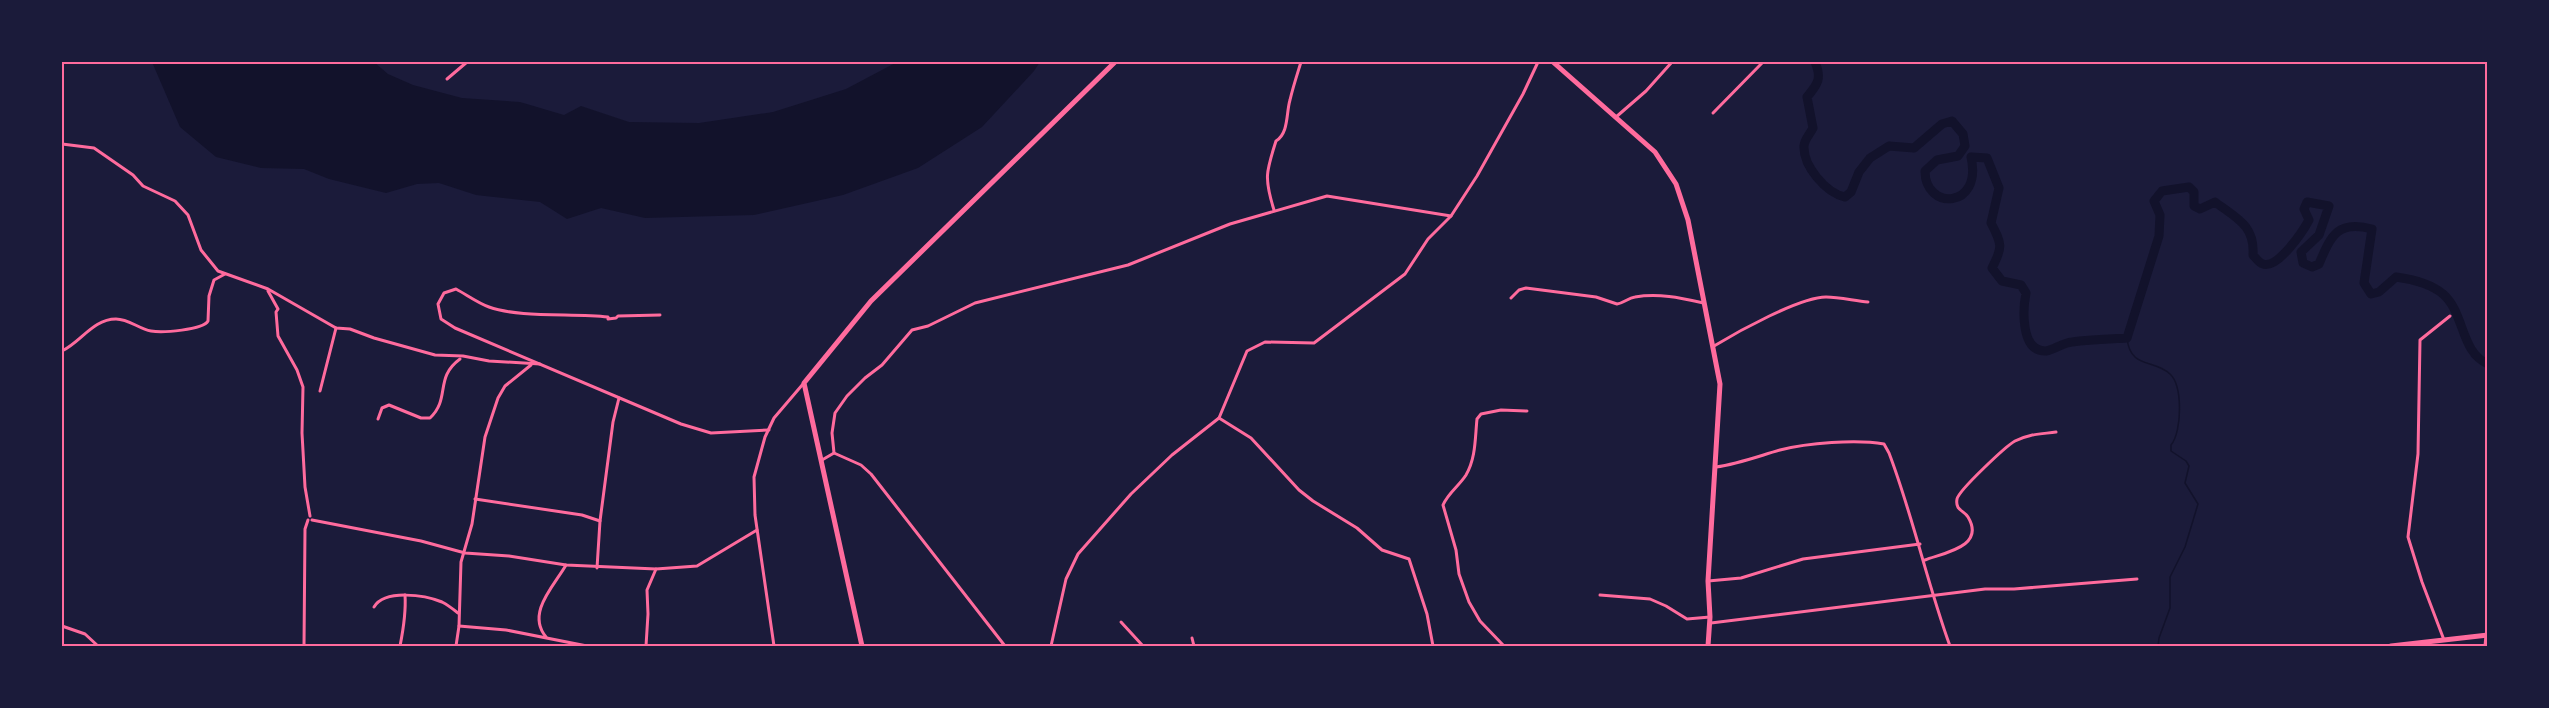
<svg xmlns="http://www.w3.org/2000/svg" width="2549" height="708" font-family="'Source Sans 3',sans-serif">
<rect width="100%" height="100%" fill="#1b1b3a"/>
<path fill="#12122b" d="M152,62H374L388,74L413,85L462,98L520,102L564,115L581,106L629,122L699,123L773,112L846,89L897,62H1040L1034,71L982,127L918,168L843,195L754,215L645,218L601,208L567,219L540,202L476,195L439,183L417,184L386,193L329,179L304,169L261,168L216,157L180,127Z"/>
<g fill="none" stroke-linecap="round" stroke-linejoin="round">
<path stroke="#12122b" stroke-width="1.5" d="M2127,338C2130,369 2154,359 2170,374C2183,386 2182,432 2171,445V451L2186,461L2189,466L2185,483L2198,504L2185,547L2170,577V608L2159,638L2158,646"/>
<path stroke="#12122b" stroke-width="9" d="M1815,62C1822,78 1818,84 1807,97L1813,128C1810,134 1804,140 1804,146C1803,166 1826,193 1845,197L1851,192L1859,172L1870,158L1889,146L1914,148L1942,124L1952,121L1963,134L1965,146L1958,156L1937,160L1925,171C1925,211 1983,209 1971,157L1987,158L1999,188L1991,223C2002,244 2003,247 1992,268L2002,281L2021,285L2026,293C2023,308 2020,352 2046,351C2054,350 2062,343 2072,342C2090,339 2109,339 2127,338L2159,236L2160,215L2154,201L2162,191L2189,187L2194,192V206L2200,209L2215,202C2236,218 2255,225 2253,255C2256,258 2259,263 2263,264C2278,269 2303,231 2309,220L2304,209L2307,202L2329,206L2319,235L2301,252L2303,263L2312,267L2319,264C2331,235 2338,220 2372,229L2364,283L2371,294L2379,292L2396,277C2411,279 2431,284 2443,294C2465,313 2460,352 2488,364"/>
<g stroke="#ff6b9d" stroke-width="3">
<path d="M447,79L467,62"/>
<path d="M1713,113L1763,62"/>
<path d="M1616,117L1646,91L1672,62"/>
<path d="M62,144L94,148L133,175L143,186L175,201L188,215L201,250L218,271L268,289L336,328L350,329L374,338L435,355L463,356L489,361L540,364"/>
<path d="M1274,210C1264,178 1266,172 1276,141C1289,133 1286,113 1290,100C1293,87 1297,75 1301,62"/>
<path d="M268,291L278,309L276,312L278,336L297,370L303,387L302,433L305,487L310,516"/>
<path d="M1511,298L1519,290L1526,288L1596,297L1617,304C1624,303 1628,298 1635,297C1659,293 1681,298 1704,303"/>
<path d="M660,315L618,316L616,318L608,319V317C573,313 519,318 489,307C478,303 467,295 456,289L444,293L438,304L441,319L455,328L681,424L711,433L769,430"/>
<path d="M1714,346C1737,332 1800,297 1826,297C1840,297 1855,301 1868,302"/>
<path d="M62,351C81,342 93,319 116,319C129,319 139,329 151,331C162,333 203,330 208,321L209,296L214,280L225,274"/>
<path d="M320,391L336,328"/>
<path d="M1219,418L1251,438L1299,490L1313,501L1357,528L1382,550L1409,559L1427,614L1433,646"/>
<path d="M378,419L382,408L389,405L421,418H430C451,398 434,378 460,359"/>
<path d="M834,453L832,433L835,413L847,396L865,378L882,365L912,330L928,326L975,303L1128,265L1230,224L1327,196L1451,216"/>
<path d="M822,460L834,453L861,465L871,474L1005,646"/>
<path d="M1716,467C1738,464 1759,456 1780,450C1807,443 1856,439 1884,444L1889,453C1913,516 1927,583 1950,646"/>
<path d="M475,499L582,515L600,521"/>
<path d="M312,520L421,541L465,553L509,556L566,565L656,569"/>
<path d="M1925,560C1943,553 1986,547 1968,517C1964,510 1955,511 1957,499C1959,490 2006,446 2015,441C2028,434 2042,434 2056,432"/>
<path d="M597,568L600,521L613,422L619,398"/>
<path d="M1708,581L1741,578L1803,559L1920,544"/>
<path d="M1600,595L1650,599L1666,606L1687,619L1710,617"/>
<path d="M374,607C385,589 425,595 442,602C448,605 453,609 458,613"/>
<path d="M1121,622L1143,646"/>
<path d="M1711,623L1985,589H2014L2137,579"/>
<path d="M62,626L85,634L98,646"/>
<path d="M459,626L506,630L587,646"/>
<path d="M546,637C526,613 554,586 566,565"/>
<path d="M1192,638L1194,646"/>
<path d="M2444,640L2422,582L2408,537L2418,454L2420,340L2450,316"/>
<path d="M304,646L305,529L308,520"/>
<path d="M400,646C403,631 406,610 405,595"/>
<path d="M456,646L459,626L461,562L472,524L485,437L498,398L505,386L531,365"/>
<path d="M646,646L648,614L647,590L656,569L697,566L757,530"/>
<path d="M774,646L755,515L754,477L765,437L774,418L803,384"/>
<path d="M1051,646L1066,579L1078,554L1131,494L1172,455L1219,418L1247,351L1265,342L1314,343L1405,274L1428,239L1451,216L1477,176L1523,94L1538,62"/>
<path d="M1504,646L1480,621L1469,602L1459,574L1456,550L1443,505C1448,493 1459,486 1466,475C1476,458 1475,438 1477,419L1481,414L1501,410L1527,411"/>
<path d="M2485,646L2486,635"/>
</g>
<g stroke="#ff6b9d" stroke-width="5">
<path d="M1553,62L1655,152L1676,184L1688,220L1720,384L1708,581L1710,617L1708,646"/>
<path d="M2391,646L2488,635"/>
</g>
<path stroke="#ff6b9d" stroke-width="5" d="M862,646L804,383L871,301L1115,62"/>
</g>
<rect width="2549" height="708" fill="none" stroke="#1b1b3a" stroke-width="126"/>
<rect x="63" y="63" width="2423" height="582" fill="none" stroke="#ff6b9d" stroke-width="2"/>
</svg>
